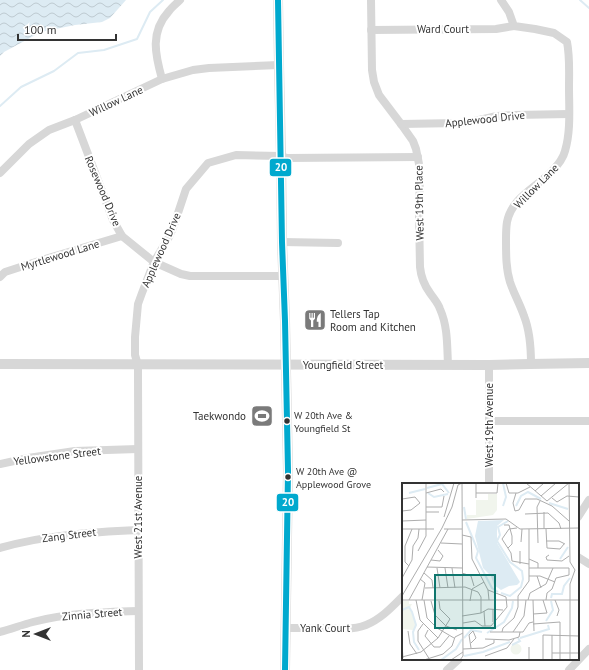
<svg xmlns="http://www.w3.org/2000/svg" width="589" height="670" font-family="'PT Sans',sans-serif">
<defs>
<pattern id="water-waves" width="16" height="10" patternUnits="userSpaceOnUse"><rect width="16" height="10" fill="#ddebf3"/><path d="M0 5q4-4 8 0t8 0" fill="none" stroke="#becad1"/></pattern>
</defs>
<rect width="100%" height="100%" fill="#fff"/>
<path fill="url(#water-waves)" d="M0,0H126L110,18L102,22L75,25L41,32L4,52L0,56Z"/>
<g fill="none" stroke-linecap="round" stroke-linejoin="round">
<g stroke="#ddebf3" stroke-width="2">
<path d="M580,0L589,8"/>
<path d="M0,106L21,87L54,71L78,53L104,50L137,39L150,12L163,0"/>
</g>
<g stroke="#d7d7d7" stroke-width="8">
<path d="M371,0L372,70L374,82L379,95L401,124L413,141L416,149L419,164L420,172L419,214L420,267C421,277 424,285 430,293C434,299 438,303 440,309C448,327 447,346 448,365"/>
<path d="M501,0L509,12L514,26L535,29L554,33L567,42C570,57 569,72 569,87C569,108 571,131 565,151C563,159 558,165 552,171C536,188 512,197 507,222C506,228 506,234 506,240C506,255 506,269 510,282C514,294 520,304 524,316C530,331 531,348 531,364"/>
<path d="M371,30L496,29L514,26"/>
<path d="M162,79C155,54 150,32 169,11C172,7 176,4 180,0"/>
<path d="M75,120L113,220L122,236L154,262L181,274L190,276H283"/>
<path d="M401,124L459,123L470,122L497,116L515,115L569,114"/>
<path d="M0,173L29,144L49,130L75,120L162,79L193,70L209,68L279,65"/>
<path d="M282,242L338,243"/>
<path d="M0,277L5,272L45,259L122,236"/>
<path d="M489,421H589"/>
<path d="M0,464L28,458L75,451L138,449"/>
<path d="M489,484V365"/>
<path d="M578,517L589,500"/>
<path d="M0,548C45,535 92,532 138,530"/>
<path d="M578,557L589,564"/>
<path d="M286,628C299,628 313,628 326,628C339,629 353,630 366,625C381,619 392,607 403,596"/>
<path d="M0,632C11,629 22,625 33,622C67,613 103,612 138,611"/>
<path d="M139,670L138,375V365L135,355V337L138,304L142,293L154,262L169,237L173,228L186,189L208,163L236,155L281,156L287,158L418,157"/>
<path d="M447,670L459,659"/>
<path d="M569,670L589,649"/>
</g>
<g stroke="#d7d7d7" stroke-width="10">
<path d="M278,0L279,65L281,156L282,242L285,321L288,471L285,670"/>
<path d="M0,364L489,365L530,364L589,363"/>
</g>
<g stroke="#fff" stroke-width="9">
<path id="bus-1" d="M278,0L282,242L285,321L288,471L285,670"/>
</g>
<use href="#bus-1" stroke="#00a9ce" stroke-width="6"/>
</g>
<defs>
<g id="restaurant-square" transform="scale(1.15)"><rect x="-9" y="-9" width="18" height="18" rx="4" fill="#7a7a7a" stroke="#fff"/><path d="M-5-6h1v4h1v-4h1v4h1v-4h1v5L-1.5 .5V6h-2V.5L-5-1ZM5-6V6H3V1.5H1.5Q1.5-4 5-6Z" fill="#fff"/></g>
<g id="stadium-square" transform="scale(1.15)"><rect x="-9" y="-9" width="18" height="18" rx="4" fill="#7a7a7a" stroke="#fff"/><path d="M0-5a6.5 5 0 1 0 0 10a6.5 5 0 1 0 0-10ZM-3.5-1.8h7v3.6h-7Z" fill="#fff"/></g>
</defs>
<g fill-rule="evenodd">
<use href="#restaurant-square" x="315" y="320"/>
<use href="#stadium-square" x="262" y="416"/>
</g>
<g fill="#333" stroke="#fff" stroke-width="1.5">
<circle cx="287" cy="421" r="3.5"/>
<circle cx="288" cy="477" r="3.5"/>
</g>
<g text-anchor="middle" dominant-baseline="central" stroke-width="4" stroke-linejoin="round" paint-order="stroke">
<g font-size="10" fill="#333" stroke="#fff" text-anchor="start">
<text x="294" y="415">W 20th Ave &amp;<tspan x="294" dy="13">Youngfield St</tspan></text>
<text x="296" y="471">W 20th Ave @<tspan x="296" dy="13">Applewood Grove</tspan></text>
</g>
<g font-size="11" fill="#333" stroke="#fff">
<text x="443" y="29">Ward Court</text>
<text transform="translate(116 101) rotate(-25)">Willow Lane</text>
<text transform="translate(485 119) rotate(-6)">Applewood Drive</text>
<text transform="translate(536 186) rotate(-45)">Willow Lane</text>
<text transform="translate(103 191) rotate(67)">Rosewood Drive</text>
<text transform="translate(419 203) rotate(-91)">West 19th Place</text>
<text transform="translate(161 250) rotate(-66)">Applewood Drive</text>
<text transform="translate(60 255) rotate(-17)">Myrtlewood Lane</text>
<text x="343" y="365">Youngfield Street</text>
<text transform="translate(489 425) rotate(-90)">West 19th Avenue</text>
<text transform="translate(57 456) rotate(-7)">Yellowstone Street</text>
<text transform="translate(138 517) rotate(-90)">West 21st Avenue</text>
<text transform="translate(69 535) rotate(-7)">Zang Street</text>
<text transform="translate(92 614) rotate(-5)">Zinnia Street</text>
<text x="325" y="628">Yank Court</text>
</g>
<g font-size="11" fill="#333" stroke="#fff" text-anchor="start">
<text x="330" y="314">Tellers Tap<tspan x="330" dy="13">Room and Kitchen</tspan></text>
<text x="246" y="416" text-anchor="end">Taekwondo</text>
</g>
</g>
<g transform="translate(402 483)">
<rect width="177" height="177" fill="#fff"/>
<path d="M108.5 166a5.5 5.5 0 1 1 11 0a5.5 5.5 0 1 1-11 0Z" fill="#f1f5ed"/>
<path d="M86,11H95V27L91,32L65,36V32H74V17H86ZM0,118H7V121H10L8,125L14,142L11,147L0,146Z" fill="#f1f5ed"/>
<path d="M102,37L95,43V60L118,99L115,102L107,103L99,107L92,102L89,93L81,85L73,53L76,38Z" fill="#ddebf3"/>
<path fill="none" stroke="#ddebf3" stroke-width="2" d="M101,0L104,14L101,23M25,5L40,1L47,10M7,10L23,6M26,10L32,14L46,11M147,20L166,26M114,23L119,13L126,9L139,16M62,24L64,36M64,39L76,68L74,75L90,105L96,109M158,76L166,64M99,110L108,113L119,104L121,96L120,88L108,79L95,58L98,52L96,44L106,38M149,115L150,111H160L162,103L168,95M0,127L7,124L10,129L14,142L11,149L12,159L17,167M144,138L151,127L149,118M85,150L102,139L110,125L111,118M62,155L69,147L80,149M118,155L147,146L146,142M110,162L118,158L116,155M62,173L81,169L108,159M39,177L54,166L60,156"/>
<path fill="none" stroke="#adadad" stroke-width="1" d="M74,0V15M104,0L107,10H116L128,4M124,0L145,18L167,0M167,0L168,79L173,87L168,101V177M133,8L142,0M24,10L39,6L42,9M74,10H95L96,0M114,10L111,20L113,28L117,27L123,16H135L150,23L167,38M139,13L154,0M150,15L155,19L165,13L177,14M0,16L13,14L18,20L9,27L0,28M24,24H40L42,13M24,29H37M142,29V46M123,31L146,30L157,40L159,46M42,34L52,0M60,37L104,36L118,46L177,45M0,38L24,37M102,42H107L110,53V61L106,65M115,45L107,46L100,56L109,70L110,78L127,81M0,46H32M42,46H60M144,46L145,65L158,66L162,61M60,52L69,54L70,76L86,107L87,117M144,58H157L163,61M119,59L120,46M39,60L60,61M136,60L135,24L138,18M16,68L24,53V0M118,68V81M147,72L144,74L145,77L160,78L167,73M127,76L136,80V85M29,77L38,78L41,73L36,67M7,83L3,79V63L10,46M25,84L60,85M35,85L38,105M43,85L46,105M50,85L53,105M127,85H167V92L154,95L150,106L145,110L144,117M22,90L30,97L31,105M60,90L69,93L72,103M127,93H138L153,99M135,93L139,105M0,95L10,77L11,63L16,55L17,46M18,96L23,100L20,117M23,105L63,104L76,109L79,114V130M0,113L40,45L50,24L56,2L60,0M0,117H177M7,117L46,46M14,117L18,137L36,155M22,117L25,135L35,145L52,155M126,117L128,110L144,101L151,85M131,117L132,148M153,117L157,127L155,133M177,117V92M29,118L33,132L44,143L55,147M37,118L38,126L48,136M68,118L70,106L82,99M91,126V139M82,128L83,143M131,131L145,130L141,117M60,133L79,130L86,126L101,127M61,140L73,138L80,143H89L105,124L104,114L86,107M21,141L16,148V158L28,177M131,141L158,139V177M26,147L23,153L32,164H38L47,153M6,148L8,161L15,171M88,149H121L127,140L131,139M100,149L101,145L112,135L116,124V113L127,98V46M111,149L122,133L124,117M150,152V177M83,156L107,157L117,154L118,149M0,162L1,175M69,165L67,152L71,148L74,155L69,160M61,166L81,165L92,160V157M150,170H177M83,173L105,165L112,156M0,174L19,169L36,155L48,136M22,177L41,171L50,163L53,154L61,150M49,177L61,169M58,177L61,173L60,0M127,177V164M141,177V152L177,153M177,177V153"/>
<path fill="#0f766e" fill-opacity="0.15" stroke="#0f766e" stroke-width="2" d="M33,92H93V145H33Z"/>
<rect width="177" height="177" fill="none" stroke="#333" stroke-width="2"/>
</g>
<g stroke="#fff" stroke-width="1.5">
<rect x="269" y="158" width="23" height="19" rx="4" fill="#00a9ce"/>
<rect x="276" y="493" width="23" height="19" rx="4" fill="#00a9ce"/>
</g>
<g font-size="11" text-anchor="middle" font-weight="bold" fill="#fff">
<text x="281" y="171">20</text>
<text x="288" y="506">20</text>
</g>
<g transform="translate(36 634) rotate(270)" stroke="#ffffff" stroke-width="3" paint-order="stroke">
<path d="M0-3L7 15L0 10L-7 15Z" fill="#333333"/>
<text y="-6" font-size="11" font-weight="bold" text-anchor="middle" fill="#333333">N</text>
</g>
<path d="M18 34v6h98v-6" fill="none" stroke="#333333" stroke-width="2"/>
<text x="24" y="34" font-size="12" fill="#333333" stroke="#ffffff" stroke-width="3" paint-order="stroke">100 m</text>
</svg>
